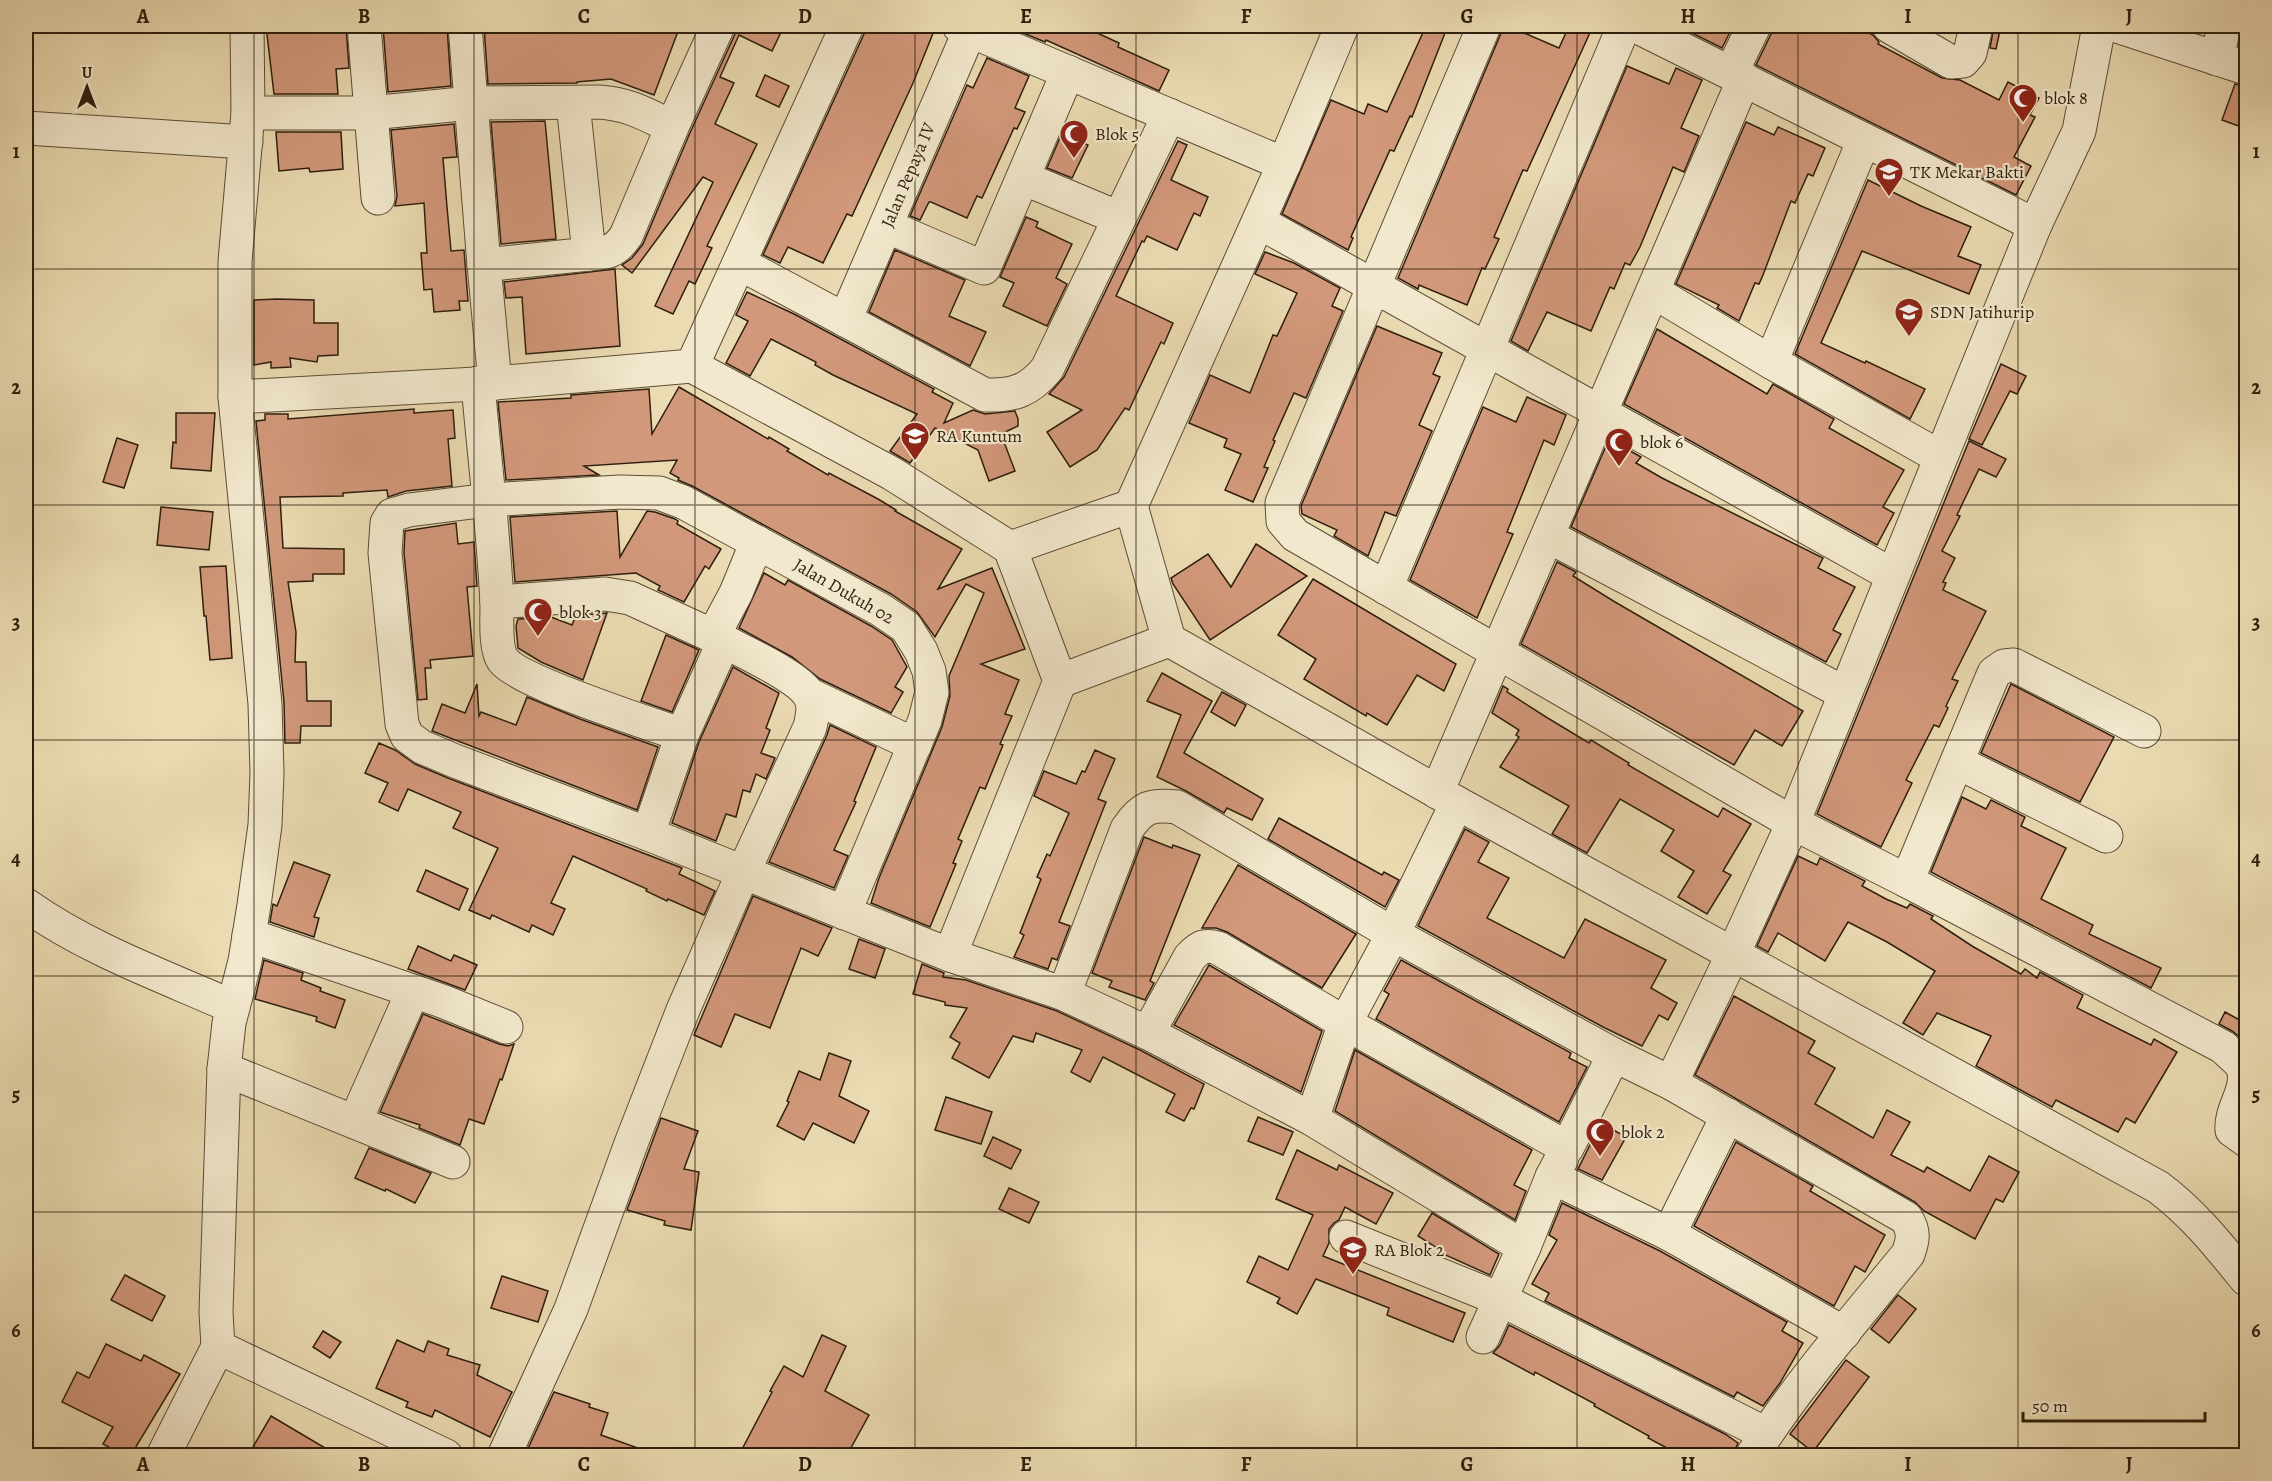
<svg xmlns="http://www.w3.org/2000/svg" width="2272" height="1481" font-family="Alegreya,serif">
<rect width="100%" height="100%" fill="#ebdbb2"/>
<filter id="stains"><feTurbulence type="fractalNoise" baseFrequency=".00333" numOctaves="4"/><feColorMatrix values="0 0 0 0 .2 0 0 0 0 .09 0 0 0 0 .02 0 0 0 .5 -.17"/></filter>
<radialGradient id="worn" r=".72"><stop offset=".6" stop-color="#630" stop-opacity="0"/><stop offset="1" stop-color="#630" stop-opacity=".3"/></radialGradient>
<g fill="#d2987b" stroke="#2d1e0d" stroke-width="1.5">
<path d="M266,26H346L349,68L336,69L338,94H274Z"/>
<path d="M383,26H447L451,86L388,92Z"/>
<path d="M484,26H680L654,95L611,79L577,82V83L488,84Z"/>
<path d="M737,26H784L772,51L739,35L720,77L734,83L715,124L757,144L707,246L712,248L695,284L689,281L673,314L655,306L713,182L703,177L632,273L622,265L632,258L643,244L689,135L735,34Z"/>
<path d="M866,26H936L913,83L852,216L847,214L823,263L788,247L780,263L763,255L864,34Z"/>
<path d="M1006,26H1082L1119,43L1118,47L1169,70L1159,91L1046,40L1045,42Z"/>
<path d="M1426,26L1445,33L1412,117L1410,116L1394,151L1390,150L1351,237L1353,238L1348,250L1282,214L1331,100L1364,114L1368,104L1387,112Z"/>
<path d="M1502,26H1527L1524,33L1559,48L1569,26H1593L1527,171L1523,170L1494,237L1499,239L1485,269L1482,268L1467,305L1419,285L1418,289L1398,278L1501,33Z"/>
<path d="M1678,26H1733L1722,48Z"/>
<path d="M1773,26H1855L1873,35L1879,42L1878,44L1942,78L1960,80L1999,100L2008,82L2039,98L2030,115L2035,117L2014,157L2031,166L2016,195L1756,65L1771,34Z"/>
<path d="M1994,26H2001L1996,49L1990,48Z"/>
<path d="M2242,26H2247V48L2239,46Z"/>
<path d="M987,58L1029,76L1015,108L1025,112L1017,129L1014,128L982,198L977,196L967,218L931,202H929L920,220L910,216L967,85L973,88Z"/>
<path d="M1627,66L1669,84L1676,68L1702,80L1681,128L1699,136L1684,172L1673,167L1640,247L1630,265L1625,263L1614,289L1610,287L1591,331L1547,312L1528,351L1511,341Z"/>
<path d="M765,75L789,86L779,107L756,96Z"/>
<path d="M2235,84L2247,86V129L2222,120Z"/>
<path d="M545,121L556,239L501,244L491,122Z"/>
<path d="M1746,122L1774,135L1778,127L1825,148L1813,176L1808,174L1795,203L1791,201L1763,275L1759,284L1755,283L1739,321L1717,308L1719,305L1676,284Z"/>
<path d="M454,124L457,157L443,158L447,207L451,251L464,250L468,301H459L460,310L434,312L432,289L424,290L421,253H427L424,203L395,206L397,196L391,130Z"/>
<path d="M276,132H341L343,169L310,172L309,168L279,171Z"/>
<path d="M1062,133L1088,145L1072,178L1047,168Z"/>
<path d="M1178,141L1187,145L1171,180L1208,197L1200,216L1194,213L1177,250L1147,236L1144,242L1142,241L1116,296L1173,323L1164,344L1161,342L1129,410L1125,408L1097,450L1070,467L1047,432L1082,410L1049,394L1064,377Z"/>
<path d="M1868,180L1921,206L1971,227L1958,256L1981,265L1969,294L1862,251L1821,343L1865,363L1866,361L1925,389L1910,419L1795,354Z"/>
<path d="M1026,217L1038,222L1036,227L1072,244L1056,278L1067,284L1047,326L1003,306L1014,283L1000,277Z"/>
<path d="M895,250L965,280L949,316L986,332L970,366L869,312Z"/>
<path d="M1265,252L1294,263L1340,288L1332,306L1343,311L1306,398L1294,393L1273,440L1275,441L1264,467L1268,468L1253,502L1225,490L1241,454L1224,447L1227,439L1189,423L1210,375L1250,393L1273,335L1277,336L1297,293L1255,274Z"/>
<path d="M615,269L620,346L526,354L522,297L506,298L504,282Z"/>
<path d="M747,292L794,314L934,389L932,392L953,403L944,423L973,410L985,414L1015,411L1018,419V426L1001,434L1015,471L989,481L978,450L935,428L910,463L890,451L917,414L833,375L815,365L816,362L771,339L750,376L726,363L748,321L736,315Z"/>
<path d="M277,299L314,300V323H338V355L318,356L317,362L290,358L291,367L271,368V362L254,365V300Z"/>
<path d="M1377,326L1442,353L1433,374L1440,377L1419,425L1432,431L1396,516L1385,512L1368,556L1334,536L1337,530L1302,514L1301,506Z"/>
<path d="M1657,329L1767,394L1773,384L1834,419L1829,428L1904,470L1883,507L1894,513L1877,545L1624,404Z"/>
<path d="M2001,364L2026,376L2017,394L2010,391L1982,445L1969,439Z"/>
<path d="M679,387L768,439L769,437L789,449L787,451L828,475L829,473L878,499L896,510L895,511L962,549L938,589L992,568L1025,649L981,664L1019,680L1005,714L1012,716L1000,744L1003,745L985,789L980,787L958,839L962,841L953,863L956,864L930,927L871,903L879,878L942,727L950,696L949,676L984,593L966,584L935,637L917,612L891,594L692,486L678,480L679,478L670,473L677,460L584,466L599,475L506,480L498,402L571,398V395L649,389L652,434Z"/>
<path d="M1527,397L1566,415L1554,445L1544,440L1507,532L1513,534L1477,618L1410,580L1483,407L1516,422Z"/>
<path d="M414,409V413L453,410L455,438L448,439L452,486L406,491L388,497L387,490L343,493V496L280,497L283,548L344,549V574H313V581L288,582L296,632L295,662H306L307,701H331V726H301L300,743H285L284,702L256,421L265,420V414H288V419Z"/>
<path d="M176,413H215L211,471L171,468L173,442L176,443Z"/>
<path d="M117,438L138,445L124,488L103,482Z"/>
<path d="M1609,439L1641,457L1636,463L1662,478L1823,558L1818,568L1855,587L1833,630L1841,634L1826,662L1571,527Z"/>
<path d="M1969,441L2006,459L1996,477L1979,469L1957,515L1960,516L1942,551L1955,558L1943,582L1946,583L1943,590L1986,611L1952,679L1958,681L1946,706L1948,708L1939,727L1934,725L1906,780L1912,783L1881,847L1817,814Z"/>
<path d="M161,507L213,512L209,550L157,545Z"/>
<path d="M617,511L620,557L647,511L655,512L675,519L678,521L677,524L721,549L709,569L705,566L684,602L658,590L660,586L636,573L515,582L510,517Z"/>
<path d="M456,523L458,544L474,542L477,586L467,587L473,656L430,660L431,668H425L427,699L418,700L404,553L405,531Z"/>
<path d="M1256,544L1307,576L1210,640L1173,584L1171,578L1208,554L1231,587Z"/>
<path d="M1557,562L1576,572L1573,576L1615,602L1803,711L1782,746L1755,730L1734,765L1521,644Z"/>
<path d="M226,566L232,658L210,660L206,616H204L200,567Z"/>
<path d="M764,573L785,585L788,580L871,626L892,640L907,667L895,687L903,692L891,713L820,679L792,657L739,628Z"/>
<path d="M1313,579L1456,664L1444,691L1417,675L1387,725L1367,713L1366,716L1304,679L1316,659L1278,635Z"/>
<path d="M607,613L583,680L541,662L518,648L516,626L518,619L551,617L572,625L576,615Z"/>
<path d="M666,635L699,650L672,712L641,701Z"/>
<path d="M733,667L779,693L766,728L770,730L761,753L775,758L766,779L756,774L750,792L743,790L736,817L726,814L716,841L672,823L699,742Z"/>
<path d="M1162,673L1212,701L1184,753L1263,799L1252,820L1227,808L1224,813L1186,791L1157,777L1181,715L1147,701Z"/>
<path d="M477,684L479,716L481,712L516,725L527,697L580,719L658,747L637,810L432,731L442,704L465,713Z"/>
<path d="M2011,684L2114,737L2080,802L1981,753Z"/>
<path d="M1503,686L1508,689L1507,692L1546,717L1589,743L1591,740L1629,763L1628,765L1718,817L1723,808L1751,824L1723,871L1731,875L1707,914L1678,897L1694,871L1661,851L1674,830L1620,799L1587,853L1552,834L1569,806L1500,767L1519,737L1516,735L1519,730L1492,713Z"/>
<path d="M1222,692L1246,705L1235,726L1211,712Z"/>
<path d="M830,725L876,747L854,801L856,802L834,850L848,856L834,888L769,862L827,735Z"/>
<path d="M379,743L395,750L415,764L448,778L682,868L679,874L715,891L704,915L668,899L667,901L646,891L647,889L573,856L551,903L565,909L553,935L532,925L529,932L492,915L490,919L469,910L498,848L453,828L461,812L408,789L398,811L379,802L388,783L365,773Z"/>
<path d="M1095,750L1115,759L1098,799L1106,802L1059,922L1070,926L1057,960L1052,958L1048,969L1014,957L1024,935L1020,933L1041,879L1037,877L1047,854L1050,856L1069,813L1034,796L1044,771L1076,784L1082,771L1085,772Z"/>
<path d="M1962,797L1986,809L1991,800L2025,817L2021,826L2066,848L2041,899L2093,925L2089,934L2161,968L2151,988L1931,872Z"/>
<path d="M1279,818L1382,875L1384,872L1399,880L1385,907L1268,839Z"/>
<path d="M1465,829L1489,842L1478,862L1509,878L1487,918L1564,958L1585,919L1666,960L1651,988L1677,1003L1668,1020L1659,1015L1642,1046L1603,1027L1418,926Z"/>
<path d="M1144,837L1172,848L1173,845L1200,855L1150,981L1154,983L1145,1000L1109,987L1112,981L1092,973Z"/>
<path d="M1798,856L1817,865L1820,858L1865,881L1862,886L1886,899L1907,908L1910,904L1933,916L1931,919L1972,946L2021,974L2025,969L2037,978L2040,972L2083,995L2077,1008L2151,1045L2154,1039L2177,1052L2135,1123L2126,1118L2118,1132L2056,1100L2052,1107L1976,1066L1991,1036L1937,1013L1923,1035L1903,1023L1935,971L1887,942L1848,922L1825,961L1778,933L1768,952L1757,946Z"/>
<path d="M294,862L330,875L314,917L319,918L314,937L270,922L273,904L277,906Z"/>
<path d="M1238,865L1356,934L1322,988L1227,932L1216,928H1202Z"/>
<path d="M426,870L468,889L459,910L417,891Z"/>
<path d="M753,896L832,928L818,956L801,948L770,1028L735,1014L721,1047L694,1035Z"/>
<path d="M859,939L885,949L875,978L849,969Z"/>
<path d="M418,946L451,961L454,955L477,965L465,990L408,969Z"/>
<path d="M264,960L303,973L301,980L321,988L320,991L345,1000L335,1028L316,1021L317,1017L255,999Z"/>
<path d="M1401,960L1571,1053L1569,1058L1587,1067L1559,1122L1376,1019L1389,994L1384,991Z"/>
<path d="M922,964L944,973L943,977L966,980L1057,1011L1140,1050L1204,1084L1194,1109L1191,1108L1184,1121L1166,1112L1175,1094L1103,1057L1090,1082L1071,1072L1082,1050L1036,1033L1033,1042L1013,1036L989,1078L952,1058L960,1043L950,1037L967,1008L945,1005V1002L913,994Z"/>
<path d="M1209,965L1322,1031L1301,1092L1174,1025Z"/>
<path d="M1734,996L1815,1041L1808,1053L1835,1068L1815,1104L1873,1138L1887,1110L1910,1122L1891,1155L1924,1172L1927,1167L1970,1191L1989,1156L2019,1172L2003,1202L1996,1199L1975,1239L1924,1211L1915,1202L1695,1075Z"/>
<path d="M2225,1012L2247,1024V1043L2232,1031L2219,1024Z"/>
<path d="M423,1014L499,1044L508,1046L514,1044L502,1080L500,1079L484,1124L469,1119L460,1145L419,1128L420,1125L380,1112Z"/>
<path d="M1355,1050L1532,1150L1514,1185L1526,1191L1515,1220L1335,1111Z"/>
<path d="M829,1053L851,1061L839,1096L869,1111L854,1143L813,1123L804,1140L777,1126L789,1102L787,1101L799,1071L820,1080Z"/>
<path d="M946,1097L992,1112L981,1144L935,1130Z"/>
<path d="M1258,1117L1293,1132L1283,1155L1248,1141Z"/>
<path d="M661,1118L698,1131L684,1169L699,1172L691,1230L664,1225L665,1221L627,1210Z"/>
<path d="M1601,1123L1626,1137L1602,1180L1578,1169Z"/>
<path d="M993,1137L1021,1150L1011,1169L984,1156Z"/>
<path d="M1736,1142L1813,1186L1810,1191L1885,1235L1865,1272L1855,1266L1834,1306L1694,1226Z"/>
<path d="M369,1148L431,1173L415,1203L386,1189L385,1191L355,1178Z"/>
<path d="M1297,1150L1337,1170L1339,1165L1393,1193L1376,1224L1345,1207L1339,1220L1334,1223L1329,1229V1243L1323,1256L1465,1313L1453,1342L1387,1315L1389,1308L1316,1279L1297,1314L1277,1303L1280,1298L1247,1282L1259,1256L1288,1270L1313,1215L1276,1199Z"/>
<path d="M1009,1188L1039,1202L1029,1223L999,1209Z"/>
<path d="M1562,1203L1660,1251L1787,1322L1782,1331L1803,1343L1780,1383L1763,1406L1737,1392L1734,1397L1545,1301L1549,1293L1532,1284L1557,1240L1549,1235Z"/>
<path d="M1432,1213L1499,1254L1490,1275L1441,1253L1442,1251L1418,1236Z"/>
<path d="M125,1275L165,1296L152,1321L111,1300Z"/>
<path d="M502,1276L548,1291L538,1322L491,1308Z"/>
<path d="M1898,1295L1916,1309L1889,1343L1871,1329Z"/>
<path d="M1509,1325L1725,1434L1738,1443L1733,1455H1680L1648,1438L1649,1436L1594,1406L1595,1404L1535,1372L1534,1375L1493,1353L1500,1345Z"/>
<path d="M323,1331L341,1342L330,1358L313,1347Z"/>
<path d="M822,1335L846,1346L825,1391L869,1415L847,1455H739L772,1392L770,1391L784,1366L803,1377Z"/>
<path d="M397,1340L424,1352L428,1341L449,1349L447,1355L480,1365L477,1375L512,1392L490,1437L435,1410L432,1417L406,1407L408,1402L376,1388Z"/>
<path d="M106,1344L141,1361L144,1355L180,1374L131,1455H123L103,1444L113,1427L62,1402L77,1372L89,1378Z"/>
<path d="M1846,1360L1869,1377L1813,1452L1790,1434Z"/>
<path d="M554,1392L590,1404L589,1407L608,1413L601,1435L652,1453V1455H525Z"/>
<path d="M271,1416L337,1455H268L253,1447Z"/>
</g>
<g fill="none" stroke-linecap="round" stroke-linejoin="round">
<g stroke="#5c4d36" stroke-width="35">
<g id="minor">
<path d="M247,26L248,113L235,261V397L265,704L267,773L265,825L254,905L245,961L229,1023L224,1069L216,1312L218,1347L446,1456"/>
<path d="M364,26L378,198"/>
<path d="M465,26L484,265L589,254L573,103"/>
<path d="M1484,26L1282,503L1283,521L1295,535L1793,823L1907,881L1994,673L2004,666L2014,665L2144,731"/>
<path d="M1636,26L2035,225"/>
<path d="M1889,26L1951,62L1963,61L1970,53L1976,26"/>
<path d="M2117,26L2246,68"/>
<path d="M2217,59L2224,26"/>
<path d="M1731,73L1754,26"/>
<path d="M248,113H371L471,103L599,102C629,104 645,114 672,127"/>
<path d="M26,128L246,142"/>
<path d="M1284,164L1342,26"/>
<path d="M1023,178L1119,218"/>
<path d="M1259,222L1892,575"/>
<path d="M886,226L984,268L1068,72"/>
<path d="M589,254C607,253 615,252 626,236L672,127L718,26"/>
<path d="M739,263L985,395C1013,396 1029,391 1047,369L1169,115"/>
<path d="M484,265L495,383"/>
<path d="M1654,292L1771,362L1940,457"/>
<path d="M845,320L970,30"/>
<path d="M1771,362L1864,140"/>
<path d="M692,366L891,473L1010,548L1131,506L1284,164L959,26"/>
<path d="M478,383C484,457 494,532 497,606C497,619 495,649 503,660C519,682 649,723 682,735L724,641C745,653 798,676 809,695C816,705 812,717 810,727L743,873L683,1010L632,1141L571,1309L504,1456"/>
<path d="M235,397L495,383L692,366L847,26"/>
<path d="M1548,536L1844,693"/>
<path d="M1386,588L1624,26"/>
<path d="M497,602L605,594L630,598L724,641"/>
<path d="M713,636L736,593L757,542"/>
<path d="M1169,640L1457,803L2158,1187C2193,1213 2219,1246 2246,1279"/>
<path d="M1060,681L1169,640L1131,506"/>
<path d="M810,695L915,745"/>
<path d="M1957,762L2106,836"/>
<path d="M1437,792L1744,79"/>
<path d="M648,834L682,735"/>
<path d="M1907,881L2223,1047C2229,1053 2240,1061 2243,1068C2250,1089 2230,1109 2232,1130L2246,1140"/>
<path d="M26,905C88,949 163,976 233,1007"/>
<path d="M844,913L925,720L932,692L929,671L921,651L906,627L881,610L683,502L659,493L620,492L488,500L409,510L392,515L387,523L385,553L402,724L407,736L422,747L455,761L648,834L950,955L1060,681L1010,548"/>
<path d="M249,935L442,1001L506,1027"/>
<path d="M950,955L1064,994L1148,1033L1312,1119L1524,1247L1483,1337"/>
<path d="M1064,994L1127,829C1142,807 1150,804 1177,807L1393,934L1614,1055"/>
<path d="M1148,1033L1190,957C1200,947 1204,944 1218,948L1345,1023L1567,1148L1614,1055L1671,1083"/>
<path d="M224,1069L453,1162"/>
<path d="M1312,1119L1345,1023L1393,934L1457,803"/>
<path d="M355,1122L413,991"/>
<path d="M1552,1177L1669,1234L1844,1333"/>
<path d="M1669,1234L1728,1115"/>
<path d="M1346,1237L1502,1300L1766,1434"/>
<path d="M1524,1247L1552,1177L1562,1158"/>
<path d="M163,1456L218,1347"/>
<path d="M1752,1456C1798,1384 1855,1319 1908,1254C1913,1240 1915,1232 1906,1218L1671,1083L1733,954L1793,823L2035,225L2079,131L2099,26"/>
</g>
</g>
<use href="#minor" stroke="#f2e8cd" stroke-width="33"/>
</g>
<path fill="none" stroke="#2d1e0d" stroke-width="1.5" stroke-opacity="0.55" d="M254,26V1456M474,26V1456M695,26V1456M915,26V1456M1136,26V1456M1357,26V1456M1577,26V1456M1798,26V1456M2018,26V1456M26,269H2246M26,505H2246M26,740H2246M26,976H2246M26,1212H2246"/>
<defs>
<g id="mosque-pin" transform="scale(1.5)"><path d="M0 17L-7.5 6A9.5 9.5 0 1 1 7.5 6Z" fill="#8f2418" stroke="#f2e8cd"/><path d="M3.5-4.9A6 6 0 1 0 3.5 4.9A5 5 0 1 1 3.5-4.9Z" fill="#fff"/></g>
<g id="school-pin" transform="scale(1.5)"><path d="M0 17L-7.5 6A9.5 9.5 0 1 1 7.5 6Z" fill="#8f2418" stroke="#f2e8cd"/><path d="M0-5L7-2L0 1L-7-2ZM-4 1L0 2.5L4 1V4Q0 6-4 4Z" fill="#fff"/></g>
</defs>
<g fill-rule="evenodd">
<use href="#mosque-pin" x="2023" y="98"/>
<use href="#mosque-pin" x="1074" y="134"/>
<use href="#school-pin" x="1889" y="172"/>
<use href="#school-pin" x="1909" y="312"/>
<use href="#school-pin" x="915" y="436"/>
<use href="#mosque-pin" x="1619" y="442"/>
<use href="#mosque-pin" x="538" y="612"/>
<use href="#mosque-pin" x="1600" y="1132"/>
<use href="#school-pin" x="1353" y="1250"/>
</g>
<g text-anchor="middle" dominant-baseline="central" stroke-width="4.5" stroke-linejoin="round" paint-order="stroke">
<g font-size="18" fill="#2d1e0d" stroke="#f2e8cd" text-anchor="start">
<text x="2044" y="98">blok 8</text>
<text x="1095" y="134">Blok 5</text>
<text x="1910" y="172">TK Mekar Bakti</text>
<text x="1930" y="312">SDN Jatihurip</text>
<text x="936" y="436">RA Kuntum</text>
<text x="1640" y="442">blok 6</text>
<text x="559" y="612">blok 3</text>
<text x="1621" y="1132">blok 2</text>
<text x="1374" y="1250">RA Blok 2</text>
</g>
<g font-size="18" fill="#2d1e0d" stroke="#f2e8cd">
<text transform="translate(908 175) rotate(-67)">Jalan Pepaya IV</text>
<text transform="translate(844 591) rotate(30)">Jalan Dukuh 02</text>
</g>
</g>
<rect width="2272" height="1481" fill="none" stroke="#ebdbb2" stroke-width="66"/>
<g transform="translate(87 87)" stroke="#f2e8cd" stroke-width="4.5" paint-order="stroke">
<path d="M0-4.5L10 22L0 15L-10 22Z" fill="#2d1e0d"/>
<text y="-9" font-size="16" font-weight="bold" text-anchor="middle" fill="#2d1e0d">U</text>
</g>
<path d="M2023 1412v9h182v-9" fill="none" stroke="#2d1e0d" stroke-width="3"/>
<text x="2032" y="1412" font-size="18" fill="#2d1e0d" stroke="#f2e8cd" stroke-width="4.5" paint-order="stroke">50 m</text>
<rect x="33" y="33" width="2206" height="1415" fill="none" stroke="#2d1e0d" stroke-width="2"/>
<g font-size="20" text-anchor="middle" font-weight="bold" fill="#2d1e0d">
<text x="143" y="23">A</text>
<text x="364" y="23">B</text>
<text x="584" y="23">C</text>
<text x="805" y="23">D</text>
<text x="1026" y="23">E</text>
<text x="1246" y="23">F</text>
<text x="1467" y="23">G</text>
<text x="1688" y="23">H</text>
<text x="1908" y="23">I</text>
<text x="2129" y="23">J</text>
<text x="16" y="158">1</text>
<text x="2256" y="158">1</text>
<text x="16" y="394">2</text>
<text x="2256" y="394">2</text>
<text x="16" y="629">3</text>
<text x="2256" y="629">3</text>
<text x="16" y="865">4</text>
<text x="2256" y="865">4</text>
<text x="16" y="1101">5</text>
<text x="2256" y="1101">5</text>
<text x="16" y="1337">6</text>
<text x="2256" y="1337">6</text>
<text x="143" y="1471">A</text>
<text x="364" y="1471">B</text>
<text x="584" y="1471">C</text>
<text x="805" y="1471">D</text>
<text x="1026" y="1471">E</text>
<text x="1246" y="1471">F</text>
<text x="1467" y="1471">G</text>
<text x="1688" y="1471">H</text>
<text x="1908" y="1471">I</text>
<text x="2129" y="1471">J</text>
</g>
<rect width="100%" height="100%" filter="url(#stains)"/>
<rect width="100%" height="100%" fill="url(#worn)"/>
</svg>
